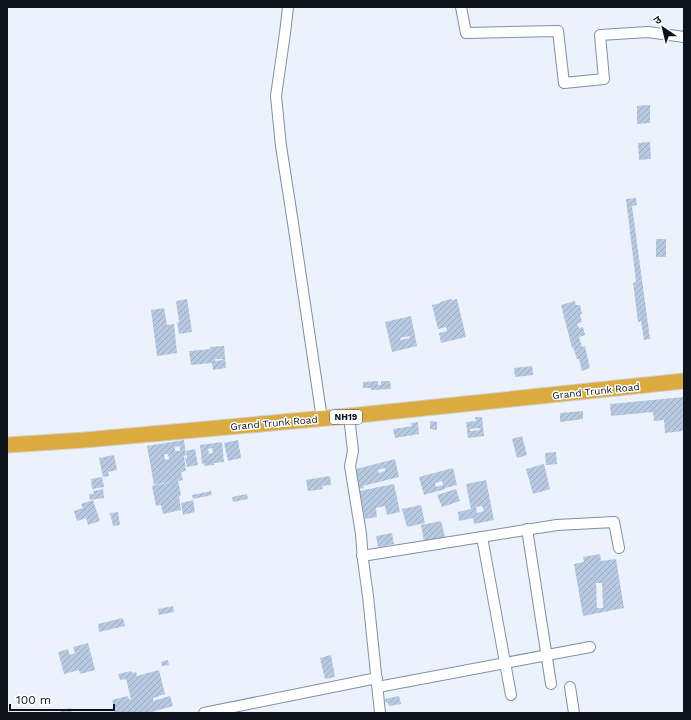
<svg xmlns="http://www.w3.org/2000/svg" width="691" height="720" font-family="'Work Sans','Noto Sans Devanagari',sans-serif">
<defs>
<pattern id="building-hatch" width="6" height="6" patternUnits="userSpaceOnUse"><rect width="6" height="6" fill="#b7c9e1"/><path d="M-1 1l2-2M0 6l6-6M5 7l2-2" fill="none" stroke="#9cacc0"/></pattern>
</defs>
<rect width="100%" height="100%" fill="#ebf2fc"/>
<g fill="url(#building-hatch)" fill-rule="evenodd">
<path d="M650,105V123L637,124V106Z"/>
<path d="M650,142L651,159L639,160L638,143Z"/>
<path d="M636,198L637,205L632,206L650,339L644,340L641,321L638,322L633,283L636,282L626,199Z"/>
<rect x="656" y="239" width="10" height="18"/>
<path d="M187,299L192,332L179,334L177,322H179L176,301Z"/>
<path d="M451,299L452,300L457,299L466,337L441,343L439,333L447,331L446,327L438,329L432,305L441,303L440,302Z"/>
<path d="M575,301L576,305H580L582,314H580L582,322L577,324L579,328L583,327L585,335L579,337L582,347L585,346L590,368L582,371L579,359H577L573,347L572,348L561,305Z"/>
<path d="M164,308L167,325L174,324L177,353L157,356L151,310Z"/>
<path d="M411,316L417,346L392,352L385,322ZM409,336L410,338L401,340L400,338Z"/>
<path d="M224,346L226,368L213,370L212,363L191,365L189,351L211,349L210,347ZM215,359H223V360L215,361Z"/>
<path d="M532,366L533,375L515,377L514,368Z"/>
<path d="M378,381V385H381V381H390L391,389L371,390V388H363V382Z"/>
<path d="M684,397V431L665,433L664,420L654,421L653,412L611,416L610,404Z"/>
<path d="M583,411V419L560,422V413Z"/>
<path d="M475,417H482L484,436L468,438L466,422L476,421ZM479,428L480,430L470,431V429Z"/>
<path d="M430,421L437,422V430L430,429Z"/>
<path d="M418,422L419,434L395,438L393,429L412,426L411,423Z"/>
<path d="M522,436L527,455L517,458L512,439Z"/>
<path d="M184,440L186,455L184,456L186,471L181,472L183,480L178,481L181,495L179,496L181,510L163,514L161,505L156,506L152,486L176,481L154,485L147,446ZM180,446V451H175V447ZM164,454H168L169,459L165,460Z"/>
<path d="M238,440L241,458L228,461L224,443Z"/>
<path d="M222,442L224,462L214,463V465L204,466V463L202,464L200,445ZM212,448L213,453L209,454L208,449Z"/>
<path d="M195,449L198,465L187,467L185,458H187L186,451Z"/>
<path d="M556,452L557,464L546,465L545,453Z"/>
<path d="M114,455L117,470L108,472L109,476L103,477L99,458Z"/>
<path d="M395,459L399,477L363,486L364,488L356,489L352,470ZM385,468V471L379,473L378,470Z"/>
<path d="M544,464L550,489L533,494L526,469Z"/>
<path d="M453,468L457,485L445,488V489L424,495L419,477ZM442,481L443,485L436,487L435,483Z"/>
<path d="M330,476L331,485L322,486L323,489L308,491L306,480Z"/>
<path d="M102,477L104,487L92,489L91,479Z"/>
<path d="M486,480L494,520L474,524L473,518L459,521L458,512L471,509L466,484ZM482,506L484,511L477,513L476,507Z"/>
<path d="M394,484L400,512L387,515L385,506L376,508L377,517L365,519L361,499H360L359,491Z"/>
<path d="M103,489L104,498L90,500L89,494H94L93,491Z"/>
<path d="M456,489L460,501L442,507L437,495Z"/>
<path d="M211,491L212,495L193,499L192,495Z"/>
<path d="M247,494L248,499L233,502L232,497Z"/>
<path d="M93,500L100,521L88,525L86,518L77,521L74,511L83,508L81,504Z"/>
<path d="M193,500L195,512L183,515L181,503Z"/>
<path d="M421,505L425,523L407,527L402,509Z"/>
<path d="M118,512L120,525L113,526L110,513Z"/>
<path d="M441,521L445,537L424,541L421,525Z"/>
<path d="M392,533L394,544L378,547L376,536Z"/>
<path d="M600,554L601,561L616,559L624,608L583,616L574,564L584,562L583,557ZM596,583H602L603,608H597Z"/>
<path d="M173,606L174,612L159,615L158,609Z"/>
<path d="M123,618L125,626L99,632L98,624Z"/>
<path d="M88,643L95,670L80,674L79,670L64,674L58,652L68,649L70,655L75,653L73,647Z"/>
<path d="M331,655L335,677L325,679L320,658Z"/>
<path d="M168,660L169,665L162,666L161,662Z"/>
<path d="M159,670L165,694L153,698V701L170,696L173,706L148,713H115L112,700L128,696L129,700L131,699L126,679L120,680L118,674L131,671L132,673L136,672L137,676Z"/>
<path d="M399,696L401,704L389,706L388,703H386L385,699Z"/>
<path d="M71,708L72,713H61L60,710Z"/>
</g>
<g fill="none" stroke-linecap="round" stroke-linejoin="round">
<g stroke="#7f90a7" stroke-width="12">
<g id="minor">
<path d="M288,7L285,33L276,96L281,146L293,223L322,419"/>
<path d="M461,7L466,33L558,31L564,83L604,79L600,35L648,32L684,37"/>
<path d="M349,416L353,451L350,466L361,534L363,560L368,596L380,713"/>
<path d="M527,529L551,684"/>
<path d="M482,537L511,695"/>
<path d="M362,556L557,525L614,522L619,548"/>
<path d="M378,687L590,647"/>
<path d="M570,687L574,713"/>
<path d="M204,713L377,678"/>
</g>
</g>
<g stroke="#cfd0d1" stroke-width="17">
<path id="highway" d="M7,445L85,440L349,416L684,381"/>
</g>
<use href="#minor" stroke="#fff" stroke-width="10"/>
<use href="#highway" stroke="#dbab40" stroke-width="15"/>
</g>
<g text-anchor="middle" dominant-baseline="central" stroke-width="3" stroke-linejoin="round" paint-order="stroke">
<rect fill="#fff" stroke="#565a5f" stroke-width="1" x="330" y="410" width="32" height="14" rx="3"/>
<g font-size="9" font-weight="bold" fill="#0d131b">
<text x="346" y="417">NH19</text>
</g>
<g font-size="10" fill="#0d131b" stroke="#fff">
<text transform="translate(596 391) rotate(-6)">Grand Trunk Road</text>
<text transform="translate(274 423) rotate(-5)">Grand Trunk Road</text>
</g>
</g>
<rect width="691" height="720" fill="none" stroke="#0d131b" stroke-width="16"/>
<g transform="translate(663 28) rotate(325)" stroke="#ffffff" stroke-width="3" paint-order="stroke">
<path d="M0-3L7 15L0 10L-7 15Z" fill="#0d131b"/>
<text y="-6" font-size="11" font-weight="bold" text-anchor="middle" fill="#0d131b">उ</text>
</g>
<path d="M10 704v6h104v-6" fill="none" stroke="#0d131b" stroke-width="2"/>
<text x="16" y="704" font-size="12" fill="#0d131b" stroke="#ffffff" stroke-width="3" paint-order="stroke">100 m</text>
</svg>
